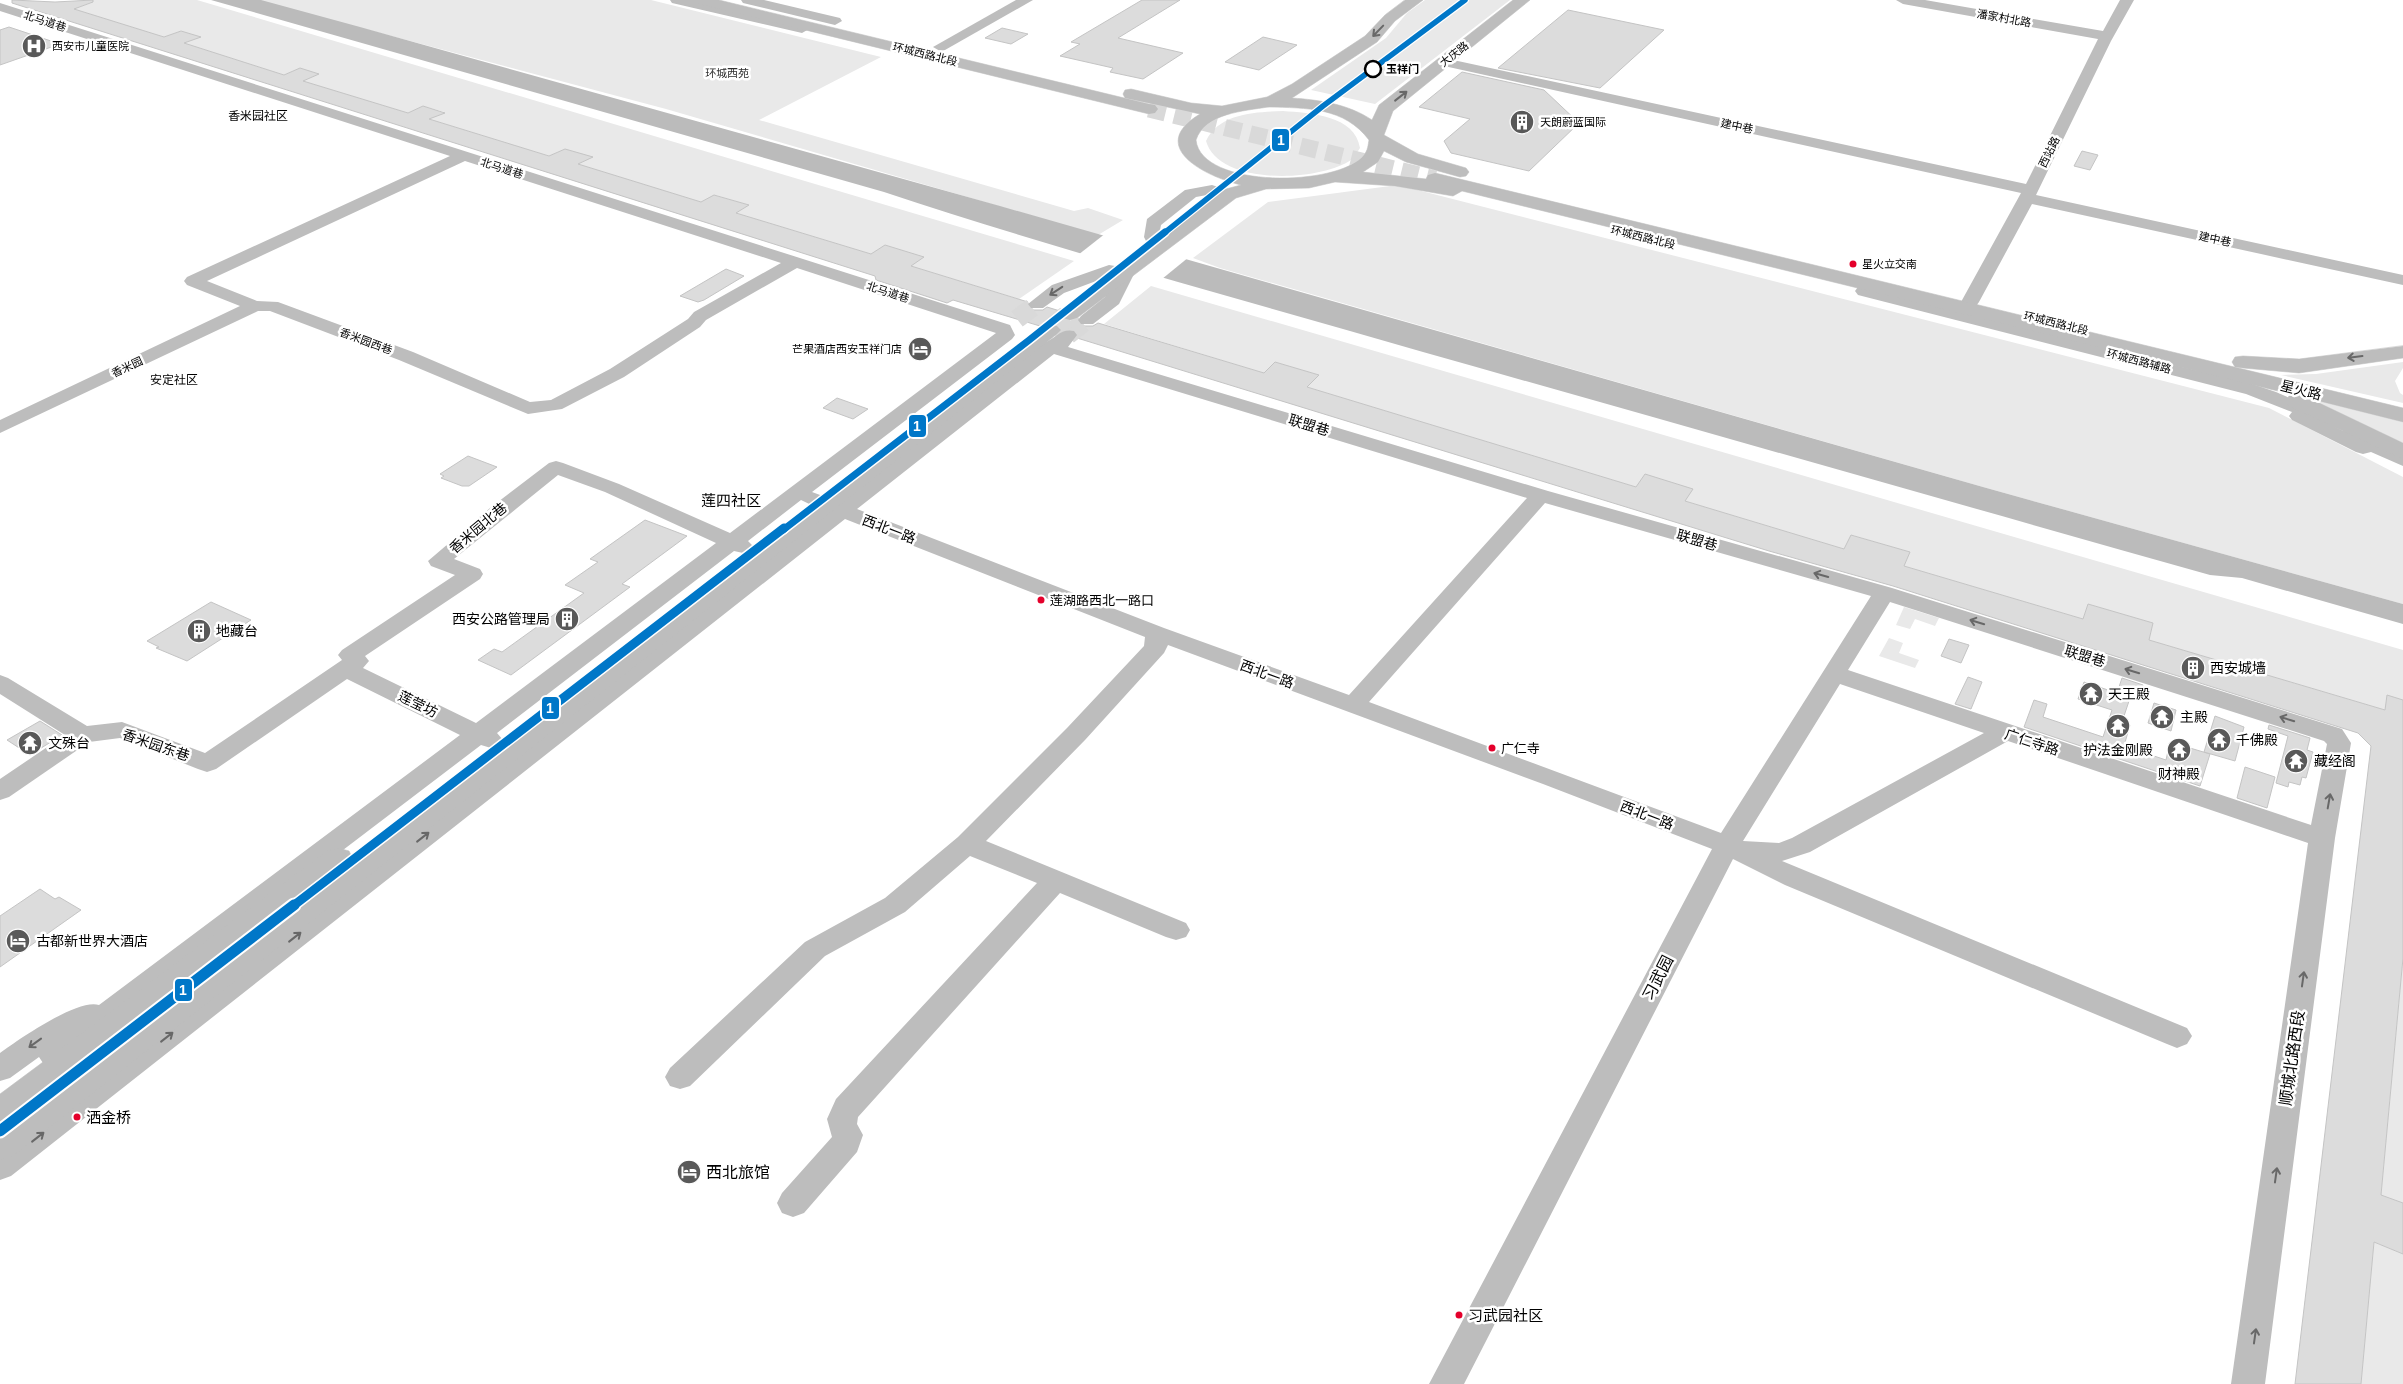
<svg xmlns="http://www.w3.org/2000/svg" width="2403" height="1384" font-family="Arial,'Noto Sans SC',sans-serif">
<rect width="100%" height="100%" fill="#fff"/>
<g fill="#e9e9e9">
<path d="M84,0H197L1074,261L1019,299L911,266L923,257L885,245L871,254L736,213L749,205L715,195L701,202L578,164L592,157L565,149L549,156L429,119L444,112L423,106L408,113L303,81L318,74L300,68L284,75L184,43L200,37L181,31L164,37L74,9L91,3Z"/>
<path d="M256,0H651L881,57L759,120L1074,211L1088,208L1123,220L1098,235L666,109Z"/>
<path d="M1425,0H1510L1375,104L1311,90L1386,38L1407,13Z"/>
<path d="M1283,111C1310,113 1355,115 1360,148C1357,152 1355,157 1351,160C1319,182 1219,186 1206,141C1219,113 1256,112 1283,111Z"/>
<path d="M1398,185L2269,408L2403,477V604L1983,487L1220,268L1193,258L1268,202Z"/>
<path d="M1151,286L2403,650V700L2385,710L2149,640L2153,623L2088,604L2083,619L1904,566L1910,552L1852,535L1844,549L1685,501L1692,489L1645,475L1636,487L1307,387L1319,375L1275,362L1264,373L1104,324Z"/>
<path d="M2403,362V368L2395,381L2400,393L2403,395V403L2281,375L2316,374Z"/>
<path d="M2301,393L2403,419V447Z"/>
<path d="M1904,607L1939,618L1935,626L1915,619L1910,629L1896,625Z"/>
<path d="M1889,638L1903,643L1899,653L1919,660L1915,668L1879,656Z"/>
<path d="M2403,959V1203L2381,1195Z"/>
<path d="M2374,1242L2403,1254V1384H2361Z"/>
</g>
<path fill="#bbb" d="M211,0H261L360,27L1000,206L1983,487L2403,604V624L2242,578L2210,575C1948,501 1685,426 1423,352C1243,300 1062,251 884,192Z"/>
<path fill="#fff" d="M1106,233L1189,257L1162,279L1078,255Z"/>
<g fill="#dcdcdc" stroke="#c4c4c4">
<path d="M12,0L55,2L93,0V2L74,9L164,37L181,31L201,37L184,43L284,75L300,68L319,74L303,81L408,113L423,106L445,113L429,119L549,156L565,149L593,157L578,164L701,202L714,195L749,205L736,213L871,254L885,245L924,257L911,266L1028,302L1026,305L1031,310H1043L1047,307L1060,311L1058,314L1062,319L1069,322L1076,320L1081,326H1093L1098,323L1264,373L1275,362L1319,375L1307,387L1636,487L1645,474L1693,489L1685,501L1844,549L1851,535L1910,552L1904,566L2083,619L2088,604L2153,623L2149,640L2385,710L2387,695L2403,700V958L2381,1195L2403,1203V1254L2374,1242L2361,1384H2295L2371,746L2358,733L1893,586L1769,551L1077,338L1078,334L1074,329L1063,330L1058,325L1051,322L1040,326L953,300L947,303L876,280L875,276L12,3Z"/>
<path d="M1142,0H1180L1118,38L1183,53L1143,79L1110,72L1113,68L1060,56L1080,44L1071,42Z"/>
<path d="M1568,10L1664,30L1600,88L1498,68Z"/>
<path d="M9,27L60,44L0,65V30Z"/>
<path d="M1002,28L1028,34L1011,44L985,38Z"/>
<path d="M1263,37L1297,45L1259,70L1225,62Z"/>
<path d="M1462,72L1544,90L1579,123L1529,171L1451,153L1444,141L1470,119L1419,107Z"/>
<path d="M2082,151L2098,155L2090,170L2074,166Z"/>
<path d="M726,269L744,276L704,300L698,302L680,296Z"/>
<path d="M837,398L868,409L853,419L823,408Z"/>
<path d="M468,456L497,467L469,486H462L441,478L444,476L440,474Z"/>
<path d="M645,520L687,536L622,584L630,587L511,675L478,660L494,649L502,652L584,593L565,585L598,562L590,559Z"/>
<path d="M211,602L251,620L187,661L156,648L159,647L147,641Z"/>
<path d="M1949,639L1969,645L1961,663L1941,656Z"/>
<path d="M1968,677L1982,682L1971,709L1955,704Z"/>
<path d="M2122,678L2143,685L2141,692L2133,689L2122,722L2130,725L2124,746L2166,760L2170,742L2210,754L2200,786L2024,727L2034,700L2047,704L2043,717L2103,737L2112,710L2078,699L2084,682L2117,693Z"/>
<path d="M2154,703L2176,710L2171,731L2148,723Z"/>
<path d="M2215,716L2244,727L2235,761L2204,752Z"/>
<path d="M40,721L62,735L30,755L7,740Z"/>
<path d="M2269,725L2310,738L2307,750L2313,752L2306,778L2302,777L2300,785L2289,782L2288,787L2276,783L2288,736L2268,729Z"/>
<path d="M2245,767L2275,777L2267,808L2237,798Z"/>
<path d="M40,889L55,899L59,897L81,910L0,967V916Z"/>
</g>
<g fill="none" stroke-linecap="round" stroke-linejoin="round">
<g stroke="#d9d9d9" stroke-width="19" stroke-dasharray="19 9" stroke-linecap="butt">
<path d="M1017,319L1037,304"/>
<path d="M1068,335L1087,320"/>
</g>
<path stroke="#d9d9d9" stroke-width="17" stroke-dasharray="17 9" stroke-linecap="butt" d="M1149,109L1435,179"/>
<path stroke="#d9d9d9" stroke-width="22" stroke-dasharray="22 11" stroke-linecap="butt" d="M1050,330L1070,314"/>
<g stroke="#dbdbdb" stroke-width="1">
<g id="major">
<path d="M692,0H719L1149,104L1155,105L1158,109L1155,113L1149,114L695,3Z"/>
<path d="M1405,0H1423L1395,21L1377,42L1292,98C1320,100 1348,104 1372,120L1379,105L1513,0H1530L1393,111L1384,135L1418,154L1466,168L1469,172L1466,176L1460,177L1406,162L1384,151L1378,162L1363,172L1426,179L1428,175L1435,173L2403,408V422L2311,399L2403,443V459L2289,406L2286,401L2289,396L2294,395L1462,191L1453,196L1395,186L1335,182L1309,188L1266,189L1236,198L1077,318L1070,320L1063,318L1060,314L1063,310L1222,190L1241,185C1207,177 1145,147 1200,114L1125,98L1123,94L1125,90L1131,89L1191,103L1222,106L1267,97L1292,84L1365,36L1385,15ZM1268,107C1307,108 1344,107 1369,140C1368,145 1368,150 1364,155C1339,187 1201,189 1196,140C1205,113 1244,111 1268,107Z"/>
<path d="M1050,324L1057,326L1061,330L1057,334L13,1156L0,1160V1094L327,851L338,848L349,851L351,855L1043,326Z"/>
<path d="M2403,346V358L2299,373L2243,368L2235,367L2232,362L2235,357L2243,356L2299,359Z"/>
</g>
</g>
<g fill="#bdbdbd" fill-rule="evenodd">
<path d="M670,0H694L807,26L809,29L802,33L672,3Z"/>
<path d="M741,0H764L840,18L842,21L835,25L743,3Z"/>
<path d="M1016,0H1033L945,50L940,51L933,47Z"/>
<path d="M1896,0H1925L2103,31L2120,0H2134L2111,41L2036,195L2403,275V285L2032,204L1979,302L1976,306H1964L1961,302L2021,193L1444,66L1437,62L1444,58L2026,184L2098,39L1903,4Z"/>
<path d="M0,3L1010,325L1015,335L1012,339L812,492L839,502L1044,343C1056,338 1061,328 1074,331L1077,335L1068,347L1548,491L1892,588L2342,729L2351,743L2335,838L2265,1384H2231L2308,843L2008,741L1810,852L1782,861L2187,1028L2192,1036L2187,1044L2177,1048L2167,1044L1785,885L1733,859L1464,1384H1429L1712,849L1543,784L1168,645L1164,653L1085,740L986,841L1186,923L1190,930L1186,937L1176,940L1166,937L1060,893L858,1117L857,1124L863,1135L857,1152L804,1213L793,1217L782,1213L777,1203L782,1193L832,1137L827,1119L836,1099L1037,883L970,856L905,912L825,956L690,1086L680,1089L670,1086L665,1077L670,1068L805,942L885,898L958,837L1067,728L1144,646L1145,637L845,519L11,1176L0,1180V1149L826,512L801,500L748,541L754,547L751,552L743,553L734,551L497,733L503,740L500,746L491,748L481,745L63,1063L53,1067L43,1063L39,1057L10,1078L0,1081V1053C18,1040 78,998 99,1005L460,735L347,679L216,769L207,772L198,769L120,738L89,742L9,797L0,800V779L65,735L0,694V675L8,678L87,726L122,722L205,753L342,660L338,655L342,650L455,575L431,566L428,561L490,508L549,463L556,461L563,463L619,484L730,533L996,333L797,268L706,320L700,327L624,377L562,409L528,414L399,360L270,311H258L0,433V420L240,306L187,285L184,281L187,277L450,156L0,11ZM465,161L781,263L694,312L688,319L610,369L551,400L530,402L413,352L278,302L257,301L207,281ZM1054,354L1527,498L1349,695L1164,628L857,509ZM558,475L605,492L716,543L476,723L363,668L369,661L365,656L480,579L483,574L480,569L454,559ZM1545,503L1871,596L1721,833L1369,702ZM1890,602L2324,741L2327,744L2311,825L1848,670ZM1840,684L1984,733L1792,838L1779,843L1743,841Z"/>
<path d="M1212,185L1218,187L1220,190L1218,193L1196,197L1161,225L1158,241H1146L1144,237L1147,219L1185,190Z"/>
<path d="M1109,265L1115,266L1118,270L1115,274L1064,293L1043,308H1031L1028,304L1052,285Z"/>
<path d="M1125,269L1131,270L1134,274L1119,304L1093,324H1081L1078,320L1081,316L1105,297L1119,270Z"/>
<path d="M1864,286L2186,368L2243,381L2276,392L2324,413L2327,417L2324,421L2343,431L2351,428L2358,430L2403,452V466L2371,452L2363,454L2356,452L2292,420L2289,416L2292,412L2246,394L1858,295L1855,291L1858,287Z"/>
</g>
<use href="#major" fill="#bdbdbd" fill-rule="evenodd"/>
<g stroke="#fff" stroke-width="8">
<path id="metro-1-far3" d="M1163,234L1323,106L1465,0"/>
</g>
<g stroke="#fff" stroke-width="10">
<path id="metro-1-far2" d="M783,530L1028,341L1165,232"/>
</g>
<g stroke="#fff" stroke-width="12">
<path id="metro-1-far1" d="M293,906L784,528"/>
</g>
<g stroke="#fff" stroke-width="15">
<path id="metro-1" d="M0,1131L294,905"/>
</g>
<use href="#metro-1-far3" stroke="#0077c8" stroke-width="5.5"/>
<use href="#metro-1-far2" stroke="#0077c8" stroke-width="7"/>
<use href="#metro-1-far1" stroke="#0077c8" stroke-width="9"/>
<use href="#metro-1" stroke="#0077c8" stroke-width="11"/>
</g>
<defs><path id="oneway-shaft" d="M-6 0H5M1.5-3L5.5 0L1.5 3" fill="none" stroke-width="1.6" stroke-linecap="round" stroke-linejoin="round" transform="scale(1.25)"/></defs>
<g stroke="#686868">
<use href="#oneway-shaft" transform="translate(1378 31) rotate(134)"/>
<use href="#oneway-shaft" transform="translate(1401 96) rotate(-38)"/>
<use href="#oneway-shaft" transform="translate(1056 291) rotate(147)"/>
<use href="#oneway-shaft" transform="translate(2355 357) rotate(173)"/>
<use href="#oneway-shaft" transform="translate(1821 575) rotate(-164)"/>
<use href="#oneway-shaft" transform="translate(1977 622) rotate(-163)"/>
<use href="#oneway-shaft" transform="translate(2132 671) rotate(-163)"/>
<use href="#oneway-shaft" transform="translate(2287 719) rotate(-163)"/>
<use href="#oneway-shaft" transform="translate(2329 801) rotate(-80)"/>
<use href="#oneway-shaft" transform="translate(423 837) rotate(-38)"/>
<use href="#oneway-shaft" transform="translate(295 937) rotate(-38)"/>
<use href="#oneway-shaft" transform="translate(2303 979) rotate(-82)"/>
<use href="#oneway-shaft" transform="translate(167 1037) rotate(-38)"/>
<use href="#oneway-shaft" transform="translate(35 1043) rotate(144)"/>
<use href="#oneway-shaft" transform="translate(38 1137) rotate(-38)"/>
<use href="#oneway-shaft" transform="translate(2276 1175) rotate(-82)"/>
<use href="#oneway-shaft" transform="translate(2255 1336) rotate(-82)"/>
</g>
<defs>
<g id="hospital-disc" transform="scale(1.25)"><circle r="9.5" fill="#595959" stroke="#fff"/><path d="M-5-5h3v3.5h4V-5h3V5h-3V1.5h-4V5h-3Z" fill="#fff"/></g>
<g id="building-disc" transform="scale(1.25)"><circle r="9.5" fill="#595959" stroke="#fff"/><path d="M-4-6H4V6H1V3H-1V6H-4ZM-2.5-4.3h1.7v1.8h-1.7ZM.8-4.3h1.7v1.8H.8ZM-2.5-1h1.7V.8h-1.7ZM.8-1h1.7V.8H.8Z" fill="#fff"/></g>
<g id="hotel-disc" transform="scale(1.25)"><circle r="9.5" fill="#595959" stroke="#fff"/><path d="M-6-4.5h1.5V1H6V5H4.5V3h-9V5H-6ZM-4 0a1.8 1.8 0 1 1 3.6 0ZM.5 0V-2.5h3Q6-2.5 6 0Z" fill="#fff"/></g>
<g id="temple-disc" transform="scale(1.25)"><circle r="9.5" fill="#595959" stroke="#fff"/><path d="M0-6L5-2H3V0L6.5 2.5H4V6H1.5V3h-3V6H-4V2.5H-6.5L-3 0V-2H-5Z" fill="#fff"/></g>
</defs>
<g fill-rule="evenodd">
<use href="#hospital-disc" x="34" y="46"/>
<use href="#building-disc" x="1522" y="122"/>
<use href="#hotel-disc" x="920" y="349"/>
<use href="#building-disc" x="567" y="619"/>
<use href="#building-disc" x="199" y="631"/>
<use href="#building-disc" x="2193" y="668"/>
<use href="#temple-disc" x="2091" y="694"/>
<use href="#temple-disc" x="2162" y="717"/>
<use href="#temple-disc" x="2118" y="726"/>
<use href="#temple-disc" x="2219" y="740"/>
<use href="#temple-disc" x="30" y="743"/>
<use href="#temple-disc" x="2179" y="750"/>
<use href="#temple-disc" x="2296" y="761"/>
<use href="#hotel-disc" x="18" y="941"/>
<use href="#hotel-disc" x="689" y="1172"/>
</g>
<circle fill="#fff" stroke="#000" stroke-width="2.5" cx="1373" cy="69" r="8"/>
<g fill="#e4002b" stroke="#fff" stroke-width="2">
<circle cx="1853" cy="264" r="4.5"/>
<circle cx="1041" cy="600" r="4.5"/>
<circle cx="1492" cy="748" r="4.5"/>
<circle cx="77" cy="1117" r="4.5"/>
<circle cx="1459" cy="1315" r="4.5"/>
</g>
<g text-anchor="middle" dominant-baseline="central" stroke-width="5" stroke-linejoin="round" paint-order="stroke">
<g font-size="11" fill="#000" stroke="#fff">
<text transform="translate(2004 18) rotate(10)">潘家村北路</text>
<text transform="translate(45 21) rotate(18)">北马道巷</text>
<text transform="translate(925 54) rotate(14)">环城西路北段</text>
<text transform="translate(1454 54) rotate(-38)">大庆路</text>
<text transform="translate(1737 126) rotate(12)">建中巷</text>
<text transform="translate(2049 152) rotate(-64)">西站路</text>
<text transform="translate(502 168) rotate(18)">北马道巷</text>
<text transform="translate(1643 237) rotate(14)">环城西路北段</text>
<text transform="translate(2215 239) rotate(12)">建中巷</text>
<text transform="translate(888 292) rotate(18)">北马道巷</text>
<text transform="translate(2056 323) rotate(14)">环城西路北段</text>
<text transform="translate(366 341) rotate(20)">香米园西巷</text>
<text transform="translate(2139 361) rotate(15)">环城西路辅路</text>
<text transform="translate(127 367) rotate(-25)">香米园</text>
</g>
<g font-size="11" fill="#000" stroke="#fff" text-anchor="start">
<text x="52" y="46">西安市儿童医院</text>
<text x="1540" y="122">天朗蔚蓝国际</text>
<text x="902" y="349" text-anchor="end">芒果酒店西安玉祥门店</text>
</g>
<g font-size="11" font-weight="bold" fill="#000" stroke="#fff" text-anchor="start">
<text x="1386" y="69">玉祥门</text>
</g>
<g font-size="11" fill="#2e2e2e" stroke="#fff">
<text x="727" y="73">环城西苑</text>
</g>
<g font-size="11" fill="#000" stroke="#fff" text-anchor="start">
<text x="1862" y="264">星火立交南</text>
</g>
<g font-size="12" fill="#000" stroke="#fff">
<text x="258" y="116">香米园社区</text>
<text x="174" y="380">安定社区</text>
</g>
<g font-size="13" fill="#000" stroke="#fff" text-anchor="start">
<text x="1050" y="600">莲湖路西北一路口</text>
<text x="1501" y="748">广仁寺</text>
</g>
<g font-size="14" fill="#000" stroke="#fff">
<text transform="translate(2301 390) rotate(14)">星火路</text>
<text transform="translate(1309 425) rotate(17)">联盟巷</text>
<text transform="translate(478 528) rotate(-40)">香米园北巷</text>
<text transform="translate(889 529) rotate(21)">西北一路</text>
<text transform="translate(1697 540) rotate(16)">联盟巷</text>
<text transform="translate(2085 656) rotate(17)">联盟巷</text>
<text transform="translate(1267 674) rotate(20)">西北一路</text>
<text transform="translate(418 704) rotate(26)">莲莹坊</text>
<text transform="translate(2032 742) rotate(18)">广仁寺路</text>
<text transform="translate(156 745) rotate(19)">香米园东巷</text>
<text transform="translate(1647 815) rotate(21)">西北一路</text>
</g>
<g font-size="14" fill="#000" stroke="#fff" text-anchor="start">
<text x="550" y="619" text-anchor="end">西安公路管理局</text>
<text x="216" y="631">地藏台</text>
<text x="2210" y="668">西安城墙</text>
<text x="2108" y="694">天王殿</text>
<text x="2180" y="717">主殿</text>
<text x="2236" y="740">千佛殿</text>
<text x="48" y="743">文殊台</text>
<text x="2118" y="750" text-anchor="middle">护法金刚殿</text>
<text x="2314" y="761">藏经阁</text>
<text x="2179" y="774" text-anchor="middle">财神殿</text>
<text x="36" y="941">古都新世界大酒店</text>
</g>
<g font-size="15" fill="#000" stroke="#fff">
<text x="731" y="500">莲四社区</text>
</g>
<g font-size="15" fill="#000" stroke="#fff" text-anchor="start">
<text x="86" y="1117">洒金桥</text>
<text x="1468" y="1315">习武园社区</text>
</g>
<g font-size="16" fill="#000" stroke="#fff">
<text transform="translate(1658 978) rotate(-63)">习武园</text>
<text transform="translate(2292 1058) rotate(-82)">顺城北路西段</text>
</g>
<g font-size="16" fill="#000" stroke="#fff" text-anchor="start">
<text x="706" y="1172">西北旅馆</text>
</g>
</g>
<g stroke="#fff" stroke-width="2">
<rect x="1271" y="128" width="19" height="24" rx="5" fill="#0077c8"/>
<rect x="908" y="414" width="19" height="24" rx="5" fill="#0077c8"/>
<rect x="541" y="696" width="19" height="24" rx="5" fill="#0077c8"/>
<rect x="174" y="978" width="19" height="24" rx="5" fill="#0077c8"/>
</g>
<g font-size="14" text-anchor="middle" font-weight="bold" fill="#fff">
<text x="1281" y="145">1</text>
<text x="917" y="431">1</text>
<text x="550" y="713">1</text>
<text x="183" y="995">1</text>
</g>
</svg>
